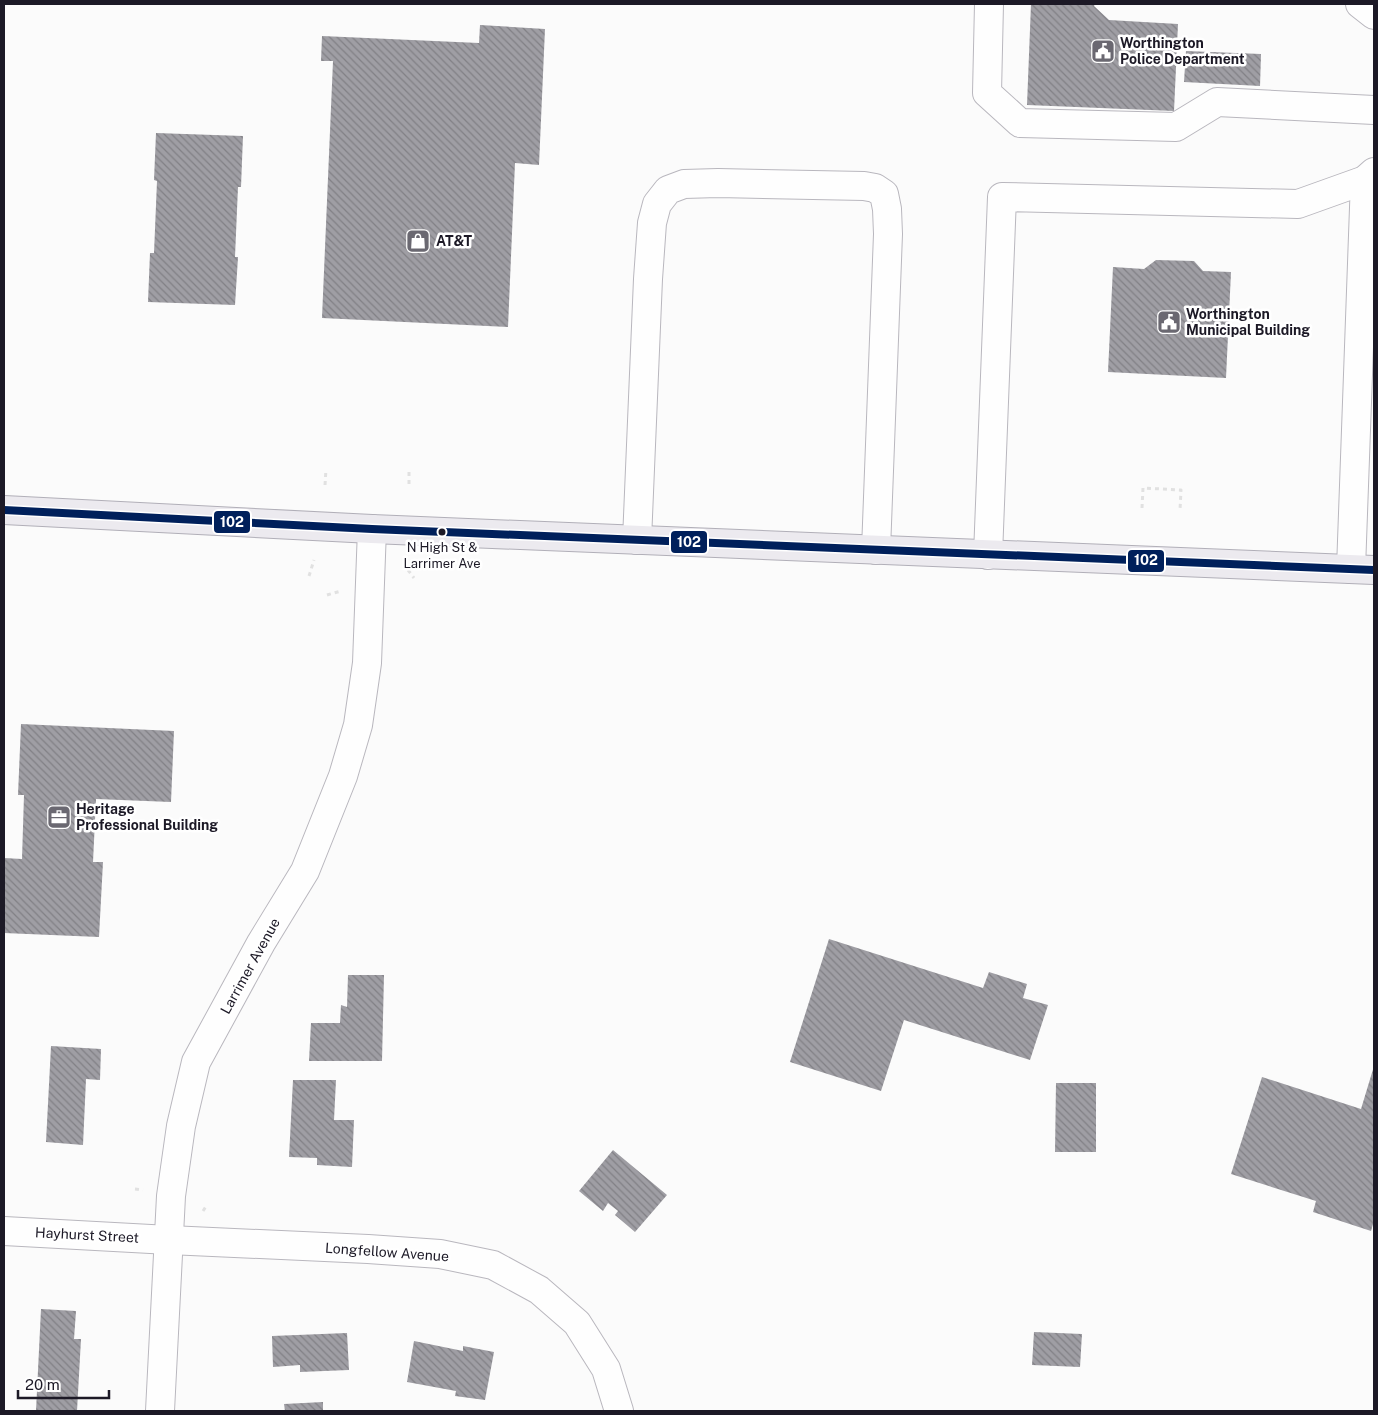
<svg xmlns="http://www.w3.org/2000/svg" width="1378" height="1415" font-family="'Public Sans',sans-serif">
<defs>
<pattern id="building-back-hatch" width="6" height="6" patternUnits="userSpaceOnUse" patternTransform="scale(1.25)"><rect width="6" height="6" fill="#9f9ea4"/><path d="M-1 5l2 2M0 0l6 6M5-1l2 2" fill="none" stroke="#818085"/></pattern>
</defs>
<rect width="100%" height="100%" fill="#fbfbfb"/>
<g fill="url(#building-back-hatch)">
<path d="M1031,4H1095L1094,6L1109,20L1178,24L1174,111L1027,105Z"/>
<path d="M480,25L545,29L539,165L515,163L508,327L322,318L333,61H321L322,36L479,43Z"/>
<path d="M1186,51L1261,54L1260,86L1184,82Z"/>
<path d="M156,133L243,136L241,187H238L235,257H238L235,305L148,302L150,253H154L157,181L154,180Z"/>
<path d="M1156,260L1194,261L1203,271L1231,272L1226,378L1108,372L1113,267L1144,269Z"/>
<path d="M21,724L174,731L171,802L96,799L93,862H103L99,937L4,933V858L22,859L24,795H18Z"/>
<path d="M829,939L983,988L989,972L1027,984L1023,998L1048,1005L1030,1060L904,1020L881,1091L790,1062Z"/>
<path d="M348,975H384L382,1061H309L311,1023H340L341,1005L347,1007Z"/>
<path d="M51,1046L101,1049L100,1080L86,1079L83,1145L46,1142Z"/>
<path d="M1374,1066V1221L1371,1231L1313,1212L1316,1201L1231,1174L1262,1077L1361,1109Z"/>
<path d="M293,1080H336L334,1120H354L352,1167L317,1165V1158L289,1157Z"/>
<path d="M1056,1083H1096V1152H1055Z"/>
<path d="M613,1150L667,1195L635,1232L615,1215L618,1211L608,1203L603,1211L579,1191Z"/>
<path d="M41,1309L76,1311L74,1339H81L77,1411H36Z"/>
<path d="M1034,1332L1082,1334L1080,1367L1032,1365Z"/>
<path d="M347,1333L349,1370L300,1372V1365L273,1367L272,1336Z"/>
<path d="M414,1341L463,1351V1346L494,1352L485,1400L455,1396L456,1391L407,1382Z"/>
<path d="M323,1402V1411H285L284,1404Z"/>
</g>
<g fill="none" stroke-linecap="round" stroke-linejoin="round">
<g stroke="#b9b7be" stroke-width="30">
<g id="minor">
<path d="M989,4L987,93L1020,123L1176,127L1217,102L1374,110"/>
<path d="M1360,4L1374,15"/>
<path d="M637,540L648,279L652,223L657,204L668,190L684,184L718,183L864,186L875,188L884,194L887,209L888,234L876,550"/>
<path d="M988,555L1002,197L1298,204L1365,180L1374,172"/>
<path d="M1351,569L1365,180"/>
<path d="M4,1231L169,1240L368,1249L440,1254L493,1265L539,1290L577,1323L606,1369L619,1411"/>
<path d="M160,1411L171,1196L181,1126L196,1062L261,943L305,871L343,776L358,725L367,663L372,529"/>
</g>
</g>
<g stroke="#b1afb8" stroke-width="30">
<path id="major" d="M4,510L372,529L1374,570"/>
</g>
<g stroke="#e1e1e1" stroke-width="3" stroke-dasharray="4 4" stroke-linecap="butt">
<path d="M409,472V488"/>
<path d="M325,485L326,469"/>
<path d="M1142,508L1143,488L1181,490L1180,510"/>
<path d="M408,570L414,578"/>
<path d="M309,576L314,560"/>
<path d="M327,595L341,591"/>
<path d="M135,1189L143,1190"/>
<path d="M203,1211L207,1205"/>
</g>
<use href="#minor" stroke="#fefefe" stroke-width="28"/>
<use href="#major" stroke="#eceaef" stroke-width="28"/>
<g stroke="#fff" stroke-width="11">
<path id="bus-1" d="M4,510L372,529L1374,570"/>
</g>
<use href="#bus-1" stroke="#00205b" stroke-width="8"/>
</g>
<defs>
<g id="civic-square" transform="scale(1.25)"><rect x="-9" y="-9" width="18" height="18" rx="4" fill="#6a6871" stroke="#fff"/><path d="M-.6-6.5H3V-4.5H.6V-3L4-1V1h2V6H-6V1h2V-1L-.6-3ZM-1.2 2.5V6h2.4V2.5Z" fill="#fff"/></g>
<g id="shop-square" transform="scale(1.25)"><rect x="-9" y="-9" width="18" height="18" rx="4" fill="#6a6871" stroke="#fff"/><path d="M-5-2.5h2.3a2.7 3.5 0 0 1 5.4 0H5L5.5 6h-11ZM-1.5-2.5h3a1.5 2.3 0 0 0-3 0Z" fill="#fff"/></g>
<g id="office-square" transform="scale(1.25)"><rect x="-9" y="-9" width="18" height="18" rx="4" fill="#6a6871" stroke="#fff"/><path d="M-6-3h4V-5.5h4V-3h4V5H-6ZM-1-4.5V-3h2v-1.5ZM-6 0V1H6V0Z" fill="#fff"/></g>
</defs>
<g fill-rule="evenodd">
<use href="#civic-square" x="1103" y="51"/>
<use href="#shop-square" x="418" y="241"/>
<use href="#civic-square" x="1169" y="322"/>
<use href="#office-square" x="59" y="817"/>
</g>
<circle fill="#1c1926" stroke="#fff" stroke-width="2" cx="442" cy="532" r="4.5"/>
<g text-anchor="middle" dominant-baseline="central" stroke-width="5" stroke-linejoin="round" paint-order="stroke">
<g font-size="13" fill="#1c1926" stroke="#fff">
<text x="442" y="547">N High St &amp;<tspan x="442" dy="16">Larrimer Ave</tspan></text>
</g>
<g font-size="14" font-weight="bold" fill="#1c1926" stroke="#fff" text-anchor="start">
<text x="1120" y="43">Worthington<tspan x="1120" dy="16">Police Department</tspan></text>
<text x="436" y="241">AT&amp;T</text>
<text x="1186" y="314">Worthington<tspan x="1186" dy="16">Municipal Building</tspan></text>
<text x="76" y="809">Heritage<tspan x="76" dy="16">Professional Building</tspan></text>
</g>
<g font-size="14" fill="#1c1926" stroke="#fff">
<text transform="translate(250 966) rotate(-61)">Larrimer Avenue</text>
<text transform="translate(87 1235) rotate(3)">Hayhurst Street</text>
<text transform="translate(387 1252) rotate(4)">Longfellow Avenue</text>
</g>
</g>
<g stroke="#fff" stroke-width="2">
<rect x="213" y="510" width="38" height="24" rx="5" fill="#00205b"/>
<rect x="670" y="530" width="38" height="24" rx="5" fill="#00205b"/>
<rect x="1127" y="549" width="38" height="24" rx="5" fill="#00205b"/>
</g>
<g font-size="14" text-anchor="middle" font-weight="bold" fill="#fff">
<text x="232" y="527">102</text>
<text x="689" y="547">102</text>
<text x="1146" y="565">102</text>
</g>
<rect width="1378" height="1415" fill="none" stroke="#1c1926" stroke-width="10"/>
<path d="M18 1390v8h91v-8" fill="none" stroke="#1c1926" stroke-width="2.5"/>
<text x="25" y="1390" font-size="15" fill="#1c1926" stroke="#ffffff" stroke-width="4" paint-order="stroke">20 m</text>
</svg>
